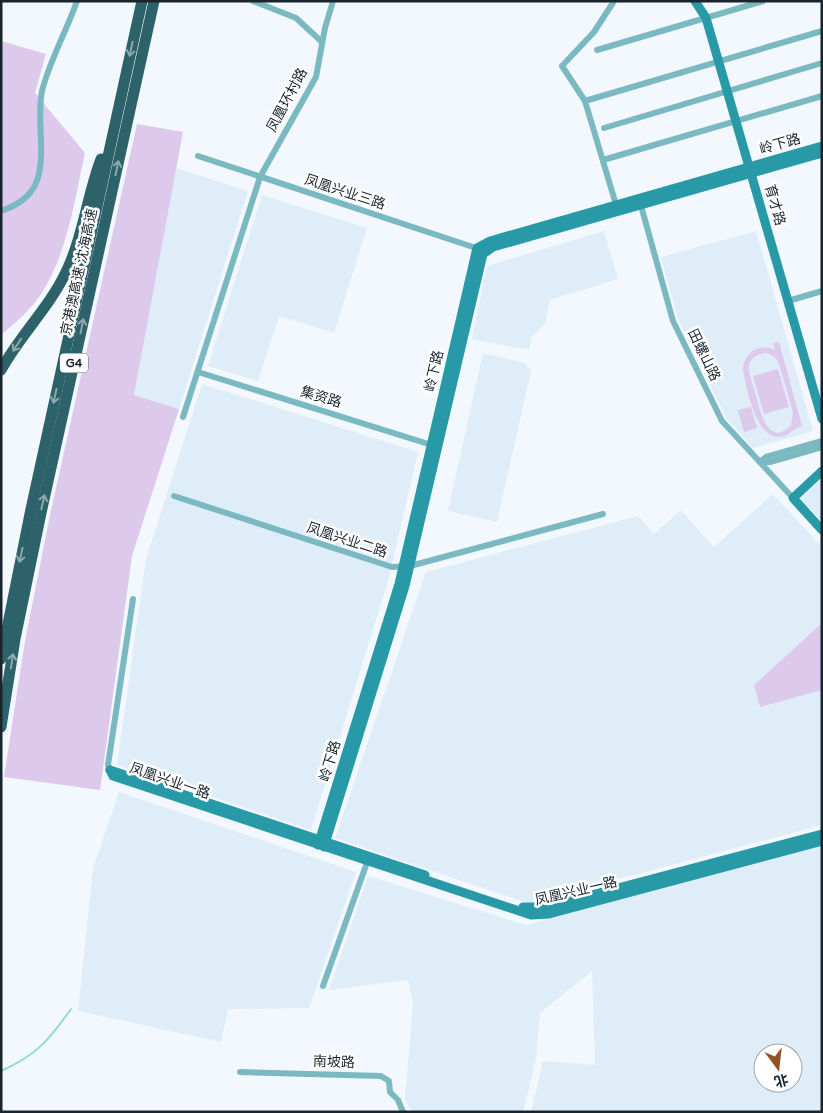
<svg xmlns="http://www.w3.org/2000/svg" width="823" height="1113" font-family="'Varela Round','Noto Sans SC',sans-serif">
<rect width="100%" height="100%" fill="#f2f8fd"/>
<g fill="#dfedf9" fill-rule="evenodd">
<path d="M176,168L248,191L179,409L134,395Z"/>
<path d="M262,195L367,228L334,333L279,316L258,381L208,366Z"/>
<path d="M604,231L618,279L550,300L545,324L532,336L529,350L472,339L487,266Z"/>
<path d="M756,231L813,431L753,448L726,418L678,319L661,257Z"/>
<path d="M483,353L525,363L531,371L497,522L448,511Z"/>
<path d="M202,384L418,452L388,581L311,830L117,765L146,559Z"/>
<path d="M822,478V521L800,498Z"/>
<path d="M773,494L822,547V825L528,903L335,838L426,572L638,516L654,534L681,510L714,547Z"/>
<path d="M119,792L356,872L309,1008L228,1009L221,1042L78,1011L93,868Z"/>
<path d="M822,845V1112H531L543,1061L595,1065L592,971L540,1013L536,1059L523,1112H412L405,1099L413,1003L408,980L329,990L368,876L526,925ZM763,1053H793V1083H763Z"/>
</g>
<g fill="#ddc9ec" fill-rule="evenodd">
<path d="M1,41L46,54L35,93L85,153C75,197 69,244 47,284C37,304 18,321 1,335Z"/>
<path d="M137,124L183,132L134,395L179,409L132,556L100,790L4,777L25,641L50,515Z"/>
<path d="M779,342L802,426C793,428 789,437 779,437C756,438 746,387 743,369C744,352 759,343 775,350L773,343ZM767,353L776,358L779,364L793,412L791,425C767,450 759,407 755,392C753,384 748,374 749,365C751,357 759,353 767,353Z"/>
<path d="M778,369L789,407L764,414L753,376Z"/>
<path d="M751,407L757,428L744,432L738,410Z"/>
<path d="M822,623V690L760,707L754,685Z"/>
</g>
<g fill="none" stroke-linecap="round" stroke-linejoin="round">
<path stroke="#90ddc6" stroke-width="2" d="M1,1071C37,1055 49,1040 71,1009"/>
<g stroke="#7bb9c2" stroke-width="6">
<path d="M253,1L296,18L322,42"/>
<path d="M614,1L594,32L562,66L585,101L617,208"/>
<path d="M597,50L763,1"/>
<path d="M585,101L822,31"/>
<path d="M604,128L822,63"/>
<path d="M198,156L479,249"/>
<path d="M603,160L822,96"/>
<path d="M640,202L673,321L722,421L793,498"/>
<path d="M1,211C16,206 30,197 36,183C47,157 36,120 42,91C49,62 67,30 77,1"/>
<path d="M788,301L822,291"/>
<path d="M198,372L435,446"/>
<path d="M183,417L260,177L316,77L325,28L333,1"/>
<path d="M760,462L766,457L822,441"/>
<path d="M760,462H770L822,447"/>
<path d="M174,496L392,567L410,566L603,514"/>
<path d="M110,770L108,765L133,599"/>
<path d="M323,986L369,857"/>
<path d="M240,1072L381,1076L389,1081L390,1092L398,1100L403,1112"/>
</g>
<g stroke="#2899a7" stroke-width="9">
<path d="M695,1L706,18L822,419"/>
<path d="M822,471L793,498L822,530"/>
<path d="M110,770L113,776L531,915L549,914L822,841"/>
<path d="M110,770L425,875"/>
<path d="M318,845L399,584L477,248L490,241L822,146"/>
<path d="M324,847L405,586L483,254L493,247L822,153"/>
<path d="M523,907H546L822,834"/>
</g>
<g stroke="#2d626a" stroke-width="11">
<path d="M1,370C20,335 49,308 66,272C83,237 87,196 101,159"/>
<path d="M1,659L31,509L142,1"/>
<path d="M1,727L15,639L41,513L154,1"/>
</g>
</g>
<defs><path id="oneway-shaft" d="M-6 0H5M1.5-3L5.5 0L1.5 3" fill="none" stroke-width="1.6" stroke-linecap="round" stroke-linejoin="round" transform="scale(1.25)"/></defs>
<g stroke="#8ca9ad">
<use href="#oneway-shaft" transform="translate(131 49) rotate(102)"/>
<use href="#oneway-shaft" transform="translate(117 168) rotate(-78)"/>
<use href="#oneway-shaft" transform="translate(82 326) rotate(-78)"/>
<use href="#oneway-shaft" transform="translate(17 345) rotate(124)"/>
<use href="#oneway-shaft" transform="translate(55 396) rotate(102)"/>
<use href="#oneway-shaft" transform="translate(43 502) rotate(-77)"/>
<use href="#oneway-shaft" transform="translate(21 555) rotate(102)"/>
<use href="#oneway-shaft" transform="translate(12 661) rotate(-81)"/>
</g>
<g text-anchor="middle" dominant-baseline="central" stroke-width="5" stroke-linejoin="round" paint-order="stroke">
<rect fill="#fff" stroke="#5e666c" stroke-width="1" x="60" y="353.5" width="28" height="19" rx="4"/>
<g font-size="12" font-weight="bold" fill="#19242d">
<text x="74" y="363">G4</text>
</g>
<g font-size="14" fill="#19242d" stroke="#fff">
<text transform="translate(287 100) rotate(-62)">凤凰环村路</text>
<text transform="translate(780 144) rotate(-16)">岭下路</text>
<text transform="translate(345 192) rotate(18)">凤凰兴业三路</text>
<text transform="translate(775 205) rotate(74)">育才路</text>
<text transform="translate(79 272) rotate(-78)">京港澳高速 沈海高速</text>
<text transform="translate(704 355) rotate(64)">田螺山路</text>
<text transform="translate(434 371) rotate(-77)">岭下路</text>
<text transform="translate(321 397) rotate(17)">集资路</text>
<text transform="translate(347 540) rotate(18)">凤凰兴业二路</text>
<text transform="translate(330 761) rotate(-73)">岭下路</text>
<text transform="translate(170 781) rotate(19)">凤凰兴业一路</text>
<text transform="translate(576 891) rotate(-13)">凤凰兴业一路</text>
<text transform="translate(334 1062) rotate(2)">南坡路</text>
</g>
</g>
<rect width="823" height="1113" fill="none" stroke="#19242d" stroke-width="5"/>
<g transform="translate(778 1068) rotate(165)"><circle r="24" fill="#ffffff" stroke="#a3a7ab"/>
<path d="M0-4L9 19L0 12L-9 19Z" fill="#945221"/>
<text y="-8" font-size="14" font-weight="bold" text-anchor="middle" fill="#19242d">北</text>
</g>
</svg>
